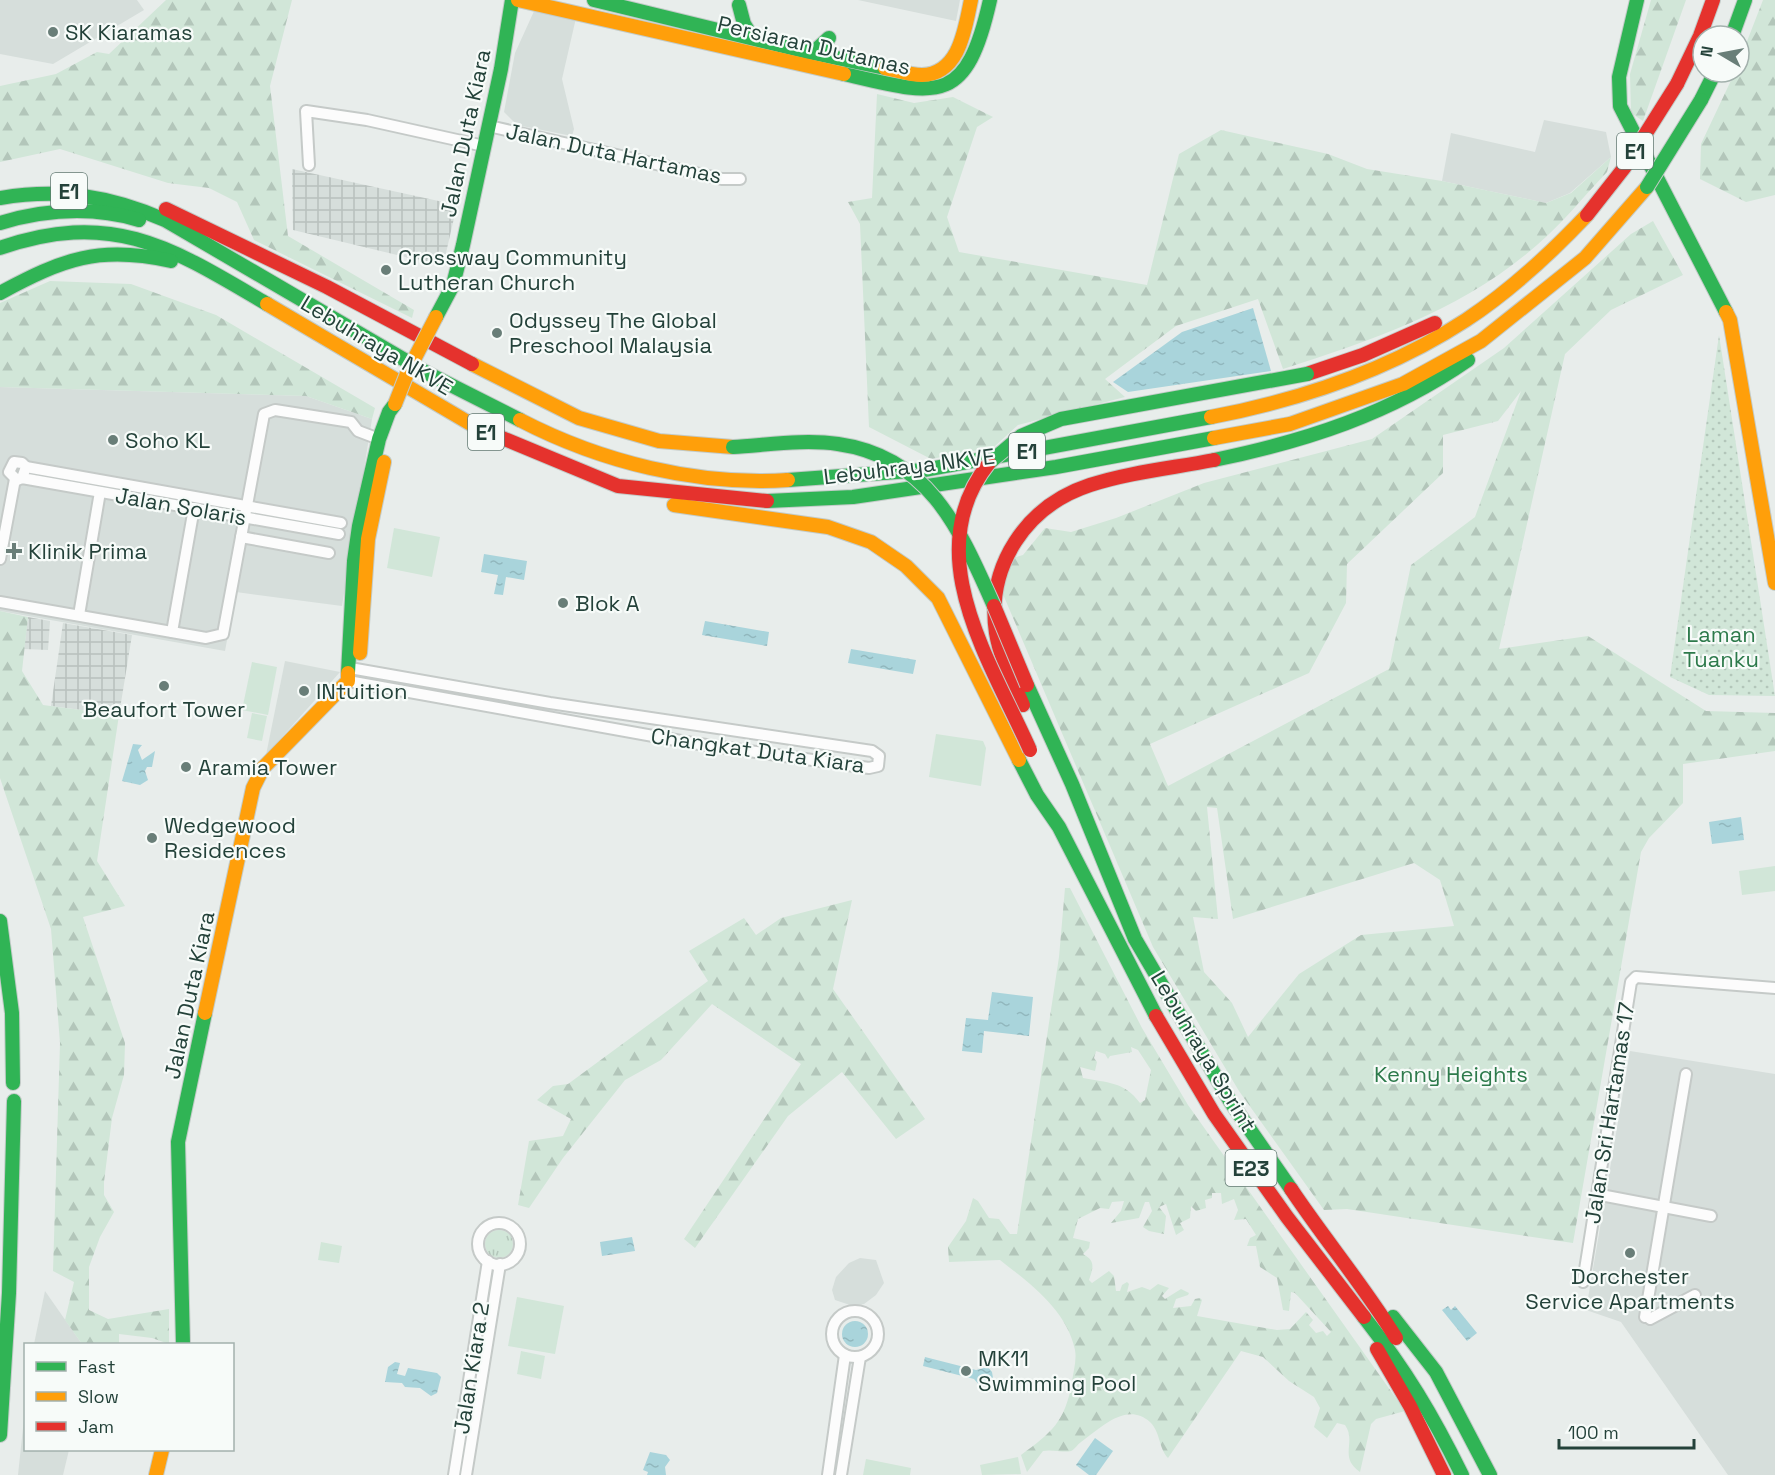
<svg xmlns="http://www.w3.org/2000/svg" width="1775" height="1475" font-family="'Space Grotesk',sans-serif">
<defs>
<pattern id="industrial-grid" width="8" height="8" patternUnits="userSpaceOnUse" patternTransform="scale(1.5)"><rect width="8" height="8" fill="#d6dedb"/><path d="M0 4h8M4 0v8" fill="none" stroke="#b8c0bd"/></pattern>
<pattern id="grass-tufts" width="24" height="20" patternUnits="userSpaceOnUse" patternTransform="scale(1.5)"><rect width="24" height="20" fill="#d1e6d8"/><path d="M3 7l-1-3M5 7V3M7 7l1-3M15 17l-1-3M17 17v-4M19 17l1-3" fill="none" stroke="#b3c6ba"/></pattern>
<pattern id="forest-firs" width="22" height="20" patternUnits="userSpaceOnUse" patternTransform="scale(1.5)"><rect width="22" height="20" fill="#d1e6d8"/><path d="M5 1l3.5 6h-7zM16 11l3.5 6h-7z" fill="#b3c6ba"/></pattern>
<pattern id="garden-dots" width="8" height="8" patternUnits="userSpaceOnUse" patternTransform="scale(1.5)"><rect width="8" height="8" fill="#d1e6d8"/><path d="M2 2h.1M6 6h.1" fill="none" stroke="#b3c6ba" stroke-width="1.8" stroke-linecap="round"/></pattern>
<pattern id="water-ripples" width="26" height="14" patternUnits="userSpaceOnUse" patternTransform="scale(1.5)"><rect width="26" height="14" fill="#a9d4db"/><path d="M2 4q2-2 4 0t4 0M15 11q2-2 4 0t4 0" fill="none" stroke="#91b7bd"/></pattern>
</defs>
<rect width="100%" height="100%" fill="#e8edeb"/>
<g fill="#d6dedb">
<path d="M0,0H137L144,10L53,64L0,54Z"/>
<path d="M858,0H960L956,21Z"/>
<path d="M535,9L576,18L562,79L574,129L572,136L517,125L504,112L515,53Z"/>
<path d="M1544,120L1606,132L1611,157L1570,193L1546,203L1442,181L1451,133L1535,152Z"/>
<path d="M0,387L306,396L372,419L342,606L236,592L225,651L0,611Z"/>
<path d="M285,661L340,672L266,755Z"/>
<path d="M1630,1051L1775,1074V1475H1728L1621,1322L1586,1310Z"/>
<path d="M860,1258L876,1260L884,1283L876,1295L864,1304L853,1306L835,1300L832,1290L836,1277L849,1263Z"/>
<path d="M45,1291L82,1344H34Z"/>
<path d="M25,1409L26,1450H69L63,1475H18Z"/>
</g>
<g fill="url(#industrial-grid)">
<path d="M292,169L457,205L443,266L293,230Z"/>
<path d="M28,617L50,621L48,650L24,649Z"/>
<path d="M63,623L132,635L119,715L51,706Z"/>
</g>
<circle fill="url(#grass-tufts)" cx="499" cy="1244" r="14"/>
<g fill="url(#forest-firs)" fill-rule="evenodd">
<path d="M166,0H292L270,86L288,236L414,310L412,318L254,240L237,202L209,188L168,183L60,149L0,162V86L56,74L97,52L109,54Z"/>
<path d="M1651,0H1686L1643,121L1631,113L1630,74Z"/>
<path d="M1763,0H1775V195L1746,202L1700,179L1701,144L1735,72H1739V62Z"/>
<path d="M877,94L914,103L953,97L993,117L977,127L947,217L959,252L1147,285L1179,154L1221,130L1328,154L1367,169L1442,181L1546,203L1571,193L1611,157L1607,172C1584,196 1562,224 1537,245C1464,309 1374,340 1283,369L1258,299L1176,326L1105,379L1125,397L1018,425L994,447L931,459L869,427L860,224L848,202L872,198Z"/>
<path d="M1653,221L1683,275L1611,310L1565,354L1499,649L1588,636L1706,711L1775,713V751L1683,764V803L1649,838L1641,852L1573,1243L1347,1209L1324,1210L1239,1091L1153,947L1002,592L1013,558L1023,555L1045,528L1071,532L1116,518L1204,483L1372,439L1504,348L1631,234ZM1521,391L1475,517L1411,565L1389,669L1168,786L1150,744L1309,673L1346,603L1347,564L1443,473V435L1498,421ZM1207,807L1217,808L1233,919L1414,863L1440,880L1454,926L1361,935L1299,974L1248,1037L1232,1003L1204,972L1193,917L1218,919Z"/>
<path d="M50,281L131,284L216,315L375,408L372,419L306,396L0,387V303Z"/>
<path d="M0,611L28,617L22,671L43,705L119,715L97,861L125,906L83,917L125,1043L124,1075L112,1118L104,1182V1195L114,1212L100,1237L89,1267V1310L108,1319L169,1309V1344L152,1338L119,1334V1344H82L65,1320L74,1282L53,1271L60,1043L51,929L0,778Z"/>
<path d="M1065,888H1070L1142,1028L1188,1105L1405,1411L1376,1419L1371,1424L1360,1472C1338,1457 1357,1442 1345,1425L1337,1423L1327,1438L1314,1427L1320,1408L1314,1397L1289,1381L1263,1357L1241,1351L1168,1458C1158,1447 1161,1433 1150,1422C1126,1401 1101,1428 1081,1442C1078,1444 1074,1450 1071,1451C1063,1453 1052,1449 1043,1451L1027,1472L1021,1455C1052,1432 1065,1422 1072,1382C1073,1372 1077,1361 1075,1350C1067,1310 1029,1283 1000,1260L949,1262L948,1247L966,1221L973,1198L978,1201L989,1218L999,1219L1010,1234H1017L1059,957ZM1131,1047L1138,1050L1151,1070L1145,1100L1140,1103C1124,1081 1107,1083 1083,1078L1080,1067L1095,1071L1097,1062L1094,1058L1096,1051L1105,1054L1108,1059L1110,1056L1132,1052ZM1212,1193H1221L1222,1204L1234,1199L1238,1210L1234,1220L1246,1219L1256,1235L1250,1238L1247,1246H1256L1260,1267L1277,1278L1283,1310L1289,1311L1291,1292L1295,1293L1331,1332L1327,1336L1323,1331L1316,1333L1309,1325L1313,1320L1306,1312L1290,1329L1277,1330L1197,1316L1202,1300L1200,1298L1195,1299L1191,1306L1173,1308L1176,1299L1188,1295L1189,1293L1181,1289L1165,1299L1162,1296L1169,1288L1158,1284L1150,1290L1142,1287L1127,1292L1129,1284L1127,1282L1122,1285L1120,1291H1116L1114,1276L1109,1271L1092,1283L1089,1280C1093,1268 1096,1261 1083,1254L1089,1248L1090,1242L1073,1238L1078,1219L1100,1208L1109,1209L1112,1202L1124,1201L1121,1211L1111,1223L1139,1218L1145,1202H1149L1152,1211L1143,1227L1149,1231L1164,1234L1166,1216L1159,1207L1166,1204L1176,1235L1184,1230L1180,1223L1190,1218L1191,1206L1196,1211L1206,1208L1205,1200L1212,1198Z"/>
<path d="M852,900L833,989L925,1119L896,1139L842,1072L788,1116L695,1248L684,1239L801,1064L712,1004L661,1060L625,1080L563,1158L529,1208L518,1205L529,1141L563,1136L571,1119L537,1100L553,1086L568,1084L708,981L689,951L744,918L756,935L781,918Z"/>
</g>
<path fill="url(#garden-dots)" d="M1719,335L1775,696L1709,695L1670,677Z"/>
<g fill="#d1e6d8">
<path d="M394,528L440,537L432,577L387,568Z"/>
<path d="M252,662L277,667L268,715L242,710Z"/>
<path d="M252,713L267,716L262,741L247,738Z"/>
<path d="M936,734L983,741L986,748L981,786L929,777Z"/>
<path d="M1775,866V891L1742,895L1739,871Z"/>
<path d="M321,1242L342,1246L339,1263L318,1260Z"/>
<path d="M517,1297L564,1306L555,1354L508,1346Z"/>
<path d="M521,1351L545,1356L541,1379L517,1374Z"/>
<path d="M1018,1457L1021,1474L982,1475L980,1465Z"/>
<path d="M866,1459L911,1468L910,1475H863Z"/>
</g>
<g fill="url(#water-ripples)">
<path d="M1253,308L1271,371L1128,392L1113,382L1182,332Z"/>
<path d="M484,554L527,561L524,580L506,577L503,595L494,594L498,575L481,572Z"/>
<path d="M705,621L769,632L767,646L702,635Z"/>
<path d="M851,649L916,660L913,674L848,663Z"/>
<path d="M133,744L142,745L138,750L142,760L155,751L152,767H147L145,771L148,780L140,785L122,781Z"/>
<path d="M1741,817L1744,840L1712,844L1709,822Z"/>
<path d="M992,992L1033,997L1029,1036L984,1031L982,1053L962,1051L966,1018L988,1020Z"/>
<path d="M632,1237L635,1251L602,1256L600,1242Z"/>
<path d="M1448,1306L1451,1310L1455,1306L1477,1333L1467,1341L1442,1310Z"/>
<circle cx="855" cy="1334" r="13"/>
<path d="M925,1357L976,1370L988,1367L992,1372L993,1378L987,1385L980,1386L974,1379L923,1366Z"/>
<path d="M395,1362L400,1363L397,1374L405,1376L408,1368L437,1373L441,1377L437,1393L431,1396L420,1388L405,1387L402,1383L385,1382L388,1367Z"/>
<path d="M1095,1438L1113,1451L1096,1475H1089L1076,1465Z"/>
<path d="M650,1452L666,1455L670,1460L665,1467L666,1475H647L648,1472L643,1470Z"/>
</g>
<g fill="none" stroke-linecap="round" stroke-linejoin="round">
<g stroke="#c5cac8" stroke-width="14">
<g id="street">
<path d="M489,126L722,179H740"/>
<path d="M309,165L306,111L367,120L484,146"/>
<path d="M26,467L341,523"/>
<path d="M22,478L26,467L22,463L14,462L9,472L17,480L22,478L339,534"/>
<path d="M241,537L329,553"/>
<path d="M0,559L15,479"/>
<path d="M0,602L206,638L223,634L264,414L275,410L351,422L358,431L379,439"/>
<path d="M79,615L100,492"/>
<path d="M172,632L194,508"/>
<path d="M348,681L692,743L869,768L878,766L879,756L872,751L550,703L350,668"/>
<path d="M1606,1196L1711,1216"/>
<circle cx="499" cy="1244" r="21"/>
<path d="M1583,1282L1631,982L1636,977L1775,988"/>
<circle cx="855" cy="1334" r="23"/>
<path d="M1645,1317L1686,1074"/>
<path d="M1650,1319L1695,1295"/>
<path d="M454,1475L488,1261"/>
<path d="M466,1475L500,1264"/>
<path d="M828,1475L845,1355"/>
<path d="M841,1475L860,1357"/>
</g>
</g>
<g stroke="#c3cbc8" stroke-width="16">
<g id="fast">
<path d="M594,0L808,52L885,68"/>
<path d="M1637,0L1619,77L1620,106L1726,312"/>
<path d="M739,5L744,24L752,37"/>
<path d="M1732,36L1745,0"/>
<path d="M808,52L816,50L829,38"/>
<path d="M844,74C938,96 966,107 990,0"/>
<path d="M1701,100L1715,72"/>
<path d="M0,198C60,188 110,196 165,220L427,373L520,420"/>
<path d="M0,223C47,209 92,206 139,220"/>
<path d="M0,248C113,209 172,248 267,304"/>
<path d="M0,293C63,259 99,245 171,261"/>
<path d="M436,317L453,285L463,245L501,69L512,0"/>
<path d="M1214,460C1306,441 1390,414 1468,360"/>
<path d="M788,480L924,470L1211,417"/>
<path d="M767,501L853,497L1056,467L1214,438"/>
<path d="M348,673L354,561L359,526L379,439L389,412L395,404"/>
<path d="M1027,685L1072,784L1135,939L1230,1101L1291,1189"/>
<path d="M1019,760L1037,795L1059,827L1156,1016"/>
<path d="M0,921L12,1013L13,1083"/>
<path d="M1364,1317C1406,1371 1432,1414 1462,1475"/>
<path d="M1393,1317L1436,1372L1490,1475"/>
<path d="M183,1344L178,1142L205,1013"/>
<path d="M0,1435L9,1293L14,1101"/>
</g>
</g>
<g stroke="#c3cbc8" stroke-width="16">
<g id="slow">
<path d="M518,0L844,74"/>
<path d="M885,68C896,70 910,75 922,75C960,74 965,28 971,0"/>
<path d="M267,304L476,427L495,435"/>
<path d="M1726,312L1730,320L1775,583"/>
<path d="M472,364L579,418L659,441L733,447"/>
<path d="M1211,417C1300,400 1391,369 1466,320C1510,291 1551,253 1587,215"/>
<path d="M520,420C601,462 697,486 788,480"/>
<path d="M1214,438L1290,424L1403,384L1481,341L1585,258L1647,187"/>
<path d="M674,505L828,527L871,542L906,566L938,598L1019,760"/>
<path d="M360,653L368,539L384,462"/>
<path d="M205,1013L253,788L263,768L348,681V673"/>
<path d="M156,1475L162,1450"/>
</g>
</g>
<g stroke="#c3cbc8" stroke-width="16">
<g id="jam">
<path d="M1677,84L1700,36L1713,0"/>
<path d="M166,209L327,287L472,364"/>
<path d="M1307,374L1363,355L1435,323"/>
<path d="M495,435L618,486L767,501"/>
<path d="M1023,705C1013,682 1000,658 996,633C986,566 1026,506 1090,485C1130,472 1173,468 1214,460"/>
<path d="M1156,1016L1214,1114L1287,1217L1364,1317"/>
<path d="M1291,1189C1325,1240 1364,1286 1396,1338"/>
<path d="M1377,1349L1410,1406L1444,1475"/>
</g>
</g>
<use href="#street" stroke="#fcfcfc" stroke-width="10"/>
<use href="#fast" stroke="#30b455" stroke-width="14"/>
<use href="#slow" stroke="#ff9f0a" stroke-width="14"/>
<use href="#jam" stroke="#e5322d" stroke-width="14"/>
<g stroke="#c3cbc8" stroke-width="16" stroke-linecap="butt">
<g id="fast-bridge">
<path d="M1647,187L1701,100"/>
<path d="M733,447C767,445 804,439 838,444C930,457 960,530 994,606"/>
<path d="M989,463L1021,436L1061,419L1307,374"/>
</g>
</g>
<g stroke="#c3cbc8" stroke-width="16" stroke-linecap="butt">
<path id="slow-bridge" d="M395,404L408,371L436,317"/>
</g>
<g stroke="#c3cbc8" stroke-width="16" stroke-linecap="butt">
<g id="jam-bridge">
<path d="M1587,215L1624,168L1677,84"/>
<path d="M989,463C917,553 991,662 1030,750"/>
<path d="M994,606L1027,685"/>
</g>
</g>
<use href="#fast-bridge" stroke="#30b455" stroke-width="14"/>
<use href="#slow-bridge" stroke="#ff9f0a" stroke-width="14"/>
<use href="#jam-bridge" stroke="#e5322d" stroke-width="14"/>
</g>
<g fill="#697e78" stroke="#f7fbf9" stroke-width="2">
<circle cx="53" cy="32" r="6"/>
<circle cx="386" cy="270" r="6"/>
<circle cx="497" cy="333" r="6"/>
<circle cx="113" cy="440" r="6"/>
<path d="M11 542h6v6h6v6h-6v6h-6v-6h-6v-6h6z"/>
<circle cx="563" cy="603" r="6"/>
<circle cx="164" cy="686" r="6"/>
<circle cx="304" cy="691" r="6"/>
<circle cx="186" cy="767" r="6"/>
<circle cx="152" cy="838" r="6"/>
<circle cx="1630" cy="1253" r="6"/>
<circle cx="966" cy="1371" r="6"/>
</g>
<g text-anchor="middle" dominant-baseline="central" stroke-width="4.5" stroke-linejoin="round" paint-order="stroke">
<g fill="#f7fbf9" stroke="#637a73" stroke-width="1.5">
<rect x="1617" y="133" width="36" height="36" rx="4.5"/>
<rect x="51" y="173" width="36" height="36" rx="4.5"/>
<rect x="468" y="414" width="36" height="36" rx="4.5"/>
<rect x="1009" y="433" width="36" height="36" rx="4.5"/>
<rect x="1225.5" y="1150" width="51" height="36" rx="4.5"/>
</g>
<g font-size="21" font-weight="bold" fill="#24423a">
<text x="1635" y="151">E1</text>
<text x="69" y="191">E1</text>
<text x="486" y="432">E1</text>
<text x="1027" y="451">E1</text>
<text x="1251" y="1168">E23</text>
</g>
<g font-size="22" fill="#24423a" stroke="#f7fbf9" text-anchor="start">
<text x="65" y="32">SK Kiaramas</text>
<text x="398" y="257">Crossway Community<tspan x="398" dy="25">Lutheran Church</tspan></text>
<text x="509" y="320">Odyssey The Global<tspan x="509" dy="25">Preschool Malaysia</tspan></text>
<text x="125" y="440">Soho KL</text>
<text x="28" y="551">Klinik Prima</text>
<text x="575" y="603">Blok A</text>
<text x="316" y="691">INtuition</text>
<text x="164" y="709" text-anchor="middle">Beaufort Tower</text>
<text x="198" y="767">Aramia Tower</text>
<text x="164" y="825">Wedgewood<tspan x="164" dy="25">Residences</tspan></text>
<text x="1630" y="1276" text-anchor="middle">Dorchester<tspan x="1630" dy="25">Service Apartments</tspan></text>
<text x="978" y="1358">MK11<tspan x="978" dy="25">Swimming Pool</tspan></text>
</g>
<g font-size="22" fill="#24423a" stroke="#f7fbf9">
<text transform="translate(814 45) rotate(13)">Persiaran Dutamas</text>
<text transform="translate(465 133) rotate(-78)">Jalan Duta Kiara</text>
<text transform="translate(614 153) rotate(12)">Jalan Duta Hartamas</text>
<text transform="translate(377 345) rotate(31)">Lebuhraya NKVE</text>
<text transform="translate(909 466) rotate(-7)">Lebuhraya NKVE</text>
<text transform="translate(181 506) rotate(10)">Jalan Solaris</text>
<text transform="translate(758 750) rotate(8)">Changkat Duta Kiara</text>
<text transform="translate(189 995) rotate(-78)">Jalan Duta Kiara</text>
<text transform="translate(1204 1051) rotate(59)">Lebuhraya Sprint</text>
<text transform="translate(1609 1113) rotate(-81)">Jalan Sri Hartamas 17</text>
<text transform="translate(471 1368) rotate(-81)">Jalan Kiara 2</text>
</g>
<g font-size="22" fill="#2d7a4b" stroke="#f7fbf9">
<text x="1721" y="634">Laman<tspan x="1721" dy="25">Tuanku</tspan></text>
<text x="1451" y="1074">Kenny Heights</text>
</g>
</g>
<rect x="24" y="1343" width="210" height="108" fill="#f7fbf9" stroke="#a3b1ad" stroke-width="1.5"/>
<rect x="36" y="1362" width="30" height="9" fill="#30b455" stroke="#a3b1ad" stroke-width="1.5"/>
<text x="78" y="1373" font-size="18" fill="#24423a">Fast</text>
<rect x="36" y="1392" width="30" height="9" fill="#ff9f0a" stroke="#a3b1ad" stroke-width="1.5"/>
<text x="78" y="1403" font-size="18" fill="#24423a">Slow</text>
<rect x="36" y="1422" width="30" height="9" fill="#e5322d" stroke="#a3b1ad" stroke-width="1.5"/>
<text x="78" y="1433" font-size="18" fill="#24423a">Jam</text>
<g transform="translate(1721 54) rotate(280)"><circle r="28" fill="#f7fbf9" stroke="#a3b1ad" stroke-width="1.5"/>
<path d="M0-4.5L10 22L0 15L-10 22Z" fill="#697e78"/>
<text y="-9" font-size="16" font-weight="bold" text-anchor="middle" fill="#24423a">N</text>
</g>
<path d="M1559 1439v9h135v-9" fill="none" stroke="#24423a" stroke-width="3"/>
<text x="1568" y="1439" font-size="18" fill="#24423a" stroke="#f7fbf9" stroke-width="4.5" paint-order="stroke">100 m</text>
</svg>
